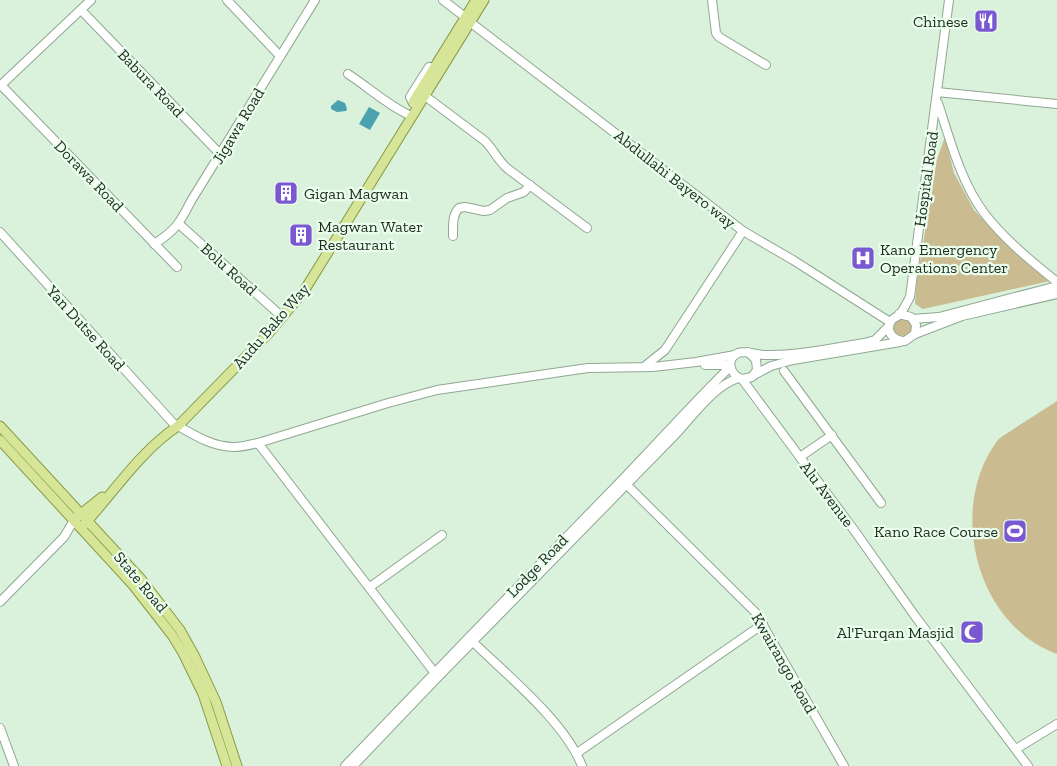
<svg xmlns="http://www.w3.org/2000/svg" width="1057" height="766" font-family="'Zilla Slab',serif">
<rect width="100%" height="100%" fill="#daf2dc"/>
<g fill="#cabb91">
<path d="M945,137L954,173L974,210L1014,252L1050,281L923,309L915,304L917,280L937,159Z"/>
<circle cx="903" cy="328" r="10"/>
<path d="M1057,401V654C976,625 947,509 997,441C1001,436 1010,432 1015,428C1029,419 1043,410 1057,401Z"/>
</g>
<g fill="#49a2ad">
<path d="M338,100L345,103L347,109L346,111L337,112L331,109V106Z"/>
<path d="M369,107L380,113L370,130L359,124Z"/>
</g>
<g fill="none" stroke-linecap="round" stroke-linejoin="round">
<g stroke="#90a792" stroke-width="10">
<g id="minor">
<path d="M227,0L280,56"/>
<path d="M443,0L465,17"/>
<path d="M712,0L716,33L719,37L766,65"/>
<path d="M81,10L221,155"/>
<path d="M470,22L743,231L793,260L890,322"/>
<path d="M348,74C368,87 385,103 407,114"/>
<path d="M1,85L177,267"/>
<path d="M0,86L91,0"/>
<path d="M937,92L1057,104"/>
<path d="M425,96L485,141C494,150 498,161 508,169L587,228"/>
<path d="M413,103L410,97L429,67L434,68"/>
<path d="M938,103C950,140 961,182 984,213C1005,240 1031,261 1057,282"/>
<path d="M179,224L279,314"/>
<path d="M0,232L173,423C192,434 212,447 234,447C242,447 250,445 258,443L388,403L437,390L588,368L653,367L696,362L735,355"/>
<path d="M453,236C453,226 452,215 459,208L465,207L484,211L490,210L507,198L524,192L530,185"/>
<path d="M154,244C175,231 180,223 191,201L315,0"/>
<path d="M899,314L911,317L916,325L915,334L905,341C895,341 886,334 890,323C892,318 895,318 899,315C903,311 907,302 910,297L949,0"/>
<path d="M913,319L939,317L1057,286"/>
<path d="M915,334L962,316L1057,294"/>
<path d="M748,352L756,360L757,370L752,377L742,379C730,375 725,359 738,353C746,350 756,355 765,355C797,356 832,348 864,343L875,340L889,326"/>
<path d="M705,365H730"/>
<path d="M645,366L665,350L743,231"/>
<path d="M784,371L881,503"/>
<path d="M754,375L771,366L793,360L900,342"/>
<path d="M742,379L854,530L915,616L1028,766"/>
<path d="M258,443L434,672"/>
<path d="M800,457L832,435"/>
<path d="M627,485L756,613L844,766"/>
<path d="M370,587L442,535"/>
<path d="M0,602L64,537L74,520"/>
<path d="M473,642C507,675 565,722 582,766"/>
<path d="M0,728L14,766"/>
<path d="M1016,749L1057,724"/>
<path d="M577,753L763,624"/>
<path d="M345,766C436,671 528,576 620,482C657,444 692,404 730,367"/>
<path d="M353,766L438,677L675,435C693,416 714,385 739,378"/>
</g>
</g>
<g stroke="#879a44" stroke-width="11">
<g id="major">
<path d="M413,102L476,0"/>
<path d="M0,426L141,579L180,630L195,657L216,702L237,766"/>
<path d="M0,440L133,585L172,635L183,653L203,694L227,766"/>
<path d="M77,517L102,497"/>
<path d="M81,528C112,495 140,451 178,426L268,334L304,291L484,0"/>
</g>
</g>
<use href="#minor" stroke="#fff" stroke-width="8"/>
<use href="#major" stroke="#d7e598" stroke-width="9"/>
</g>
<defs>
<g id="restaurant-square" transform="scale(1.25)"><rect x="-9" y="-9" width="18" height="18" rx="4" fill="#7a58d2" stroke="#eafeec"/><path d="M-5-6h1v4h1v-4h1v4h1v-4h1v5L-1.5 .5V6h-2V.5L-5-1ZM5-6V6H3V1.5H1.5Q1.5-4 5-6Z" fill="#fff"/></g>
<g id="building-square" transform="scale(1.25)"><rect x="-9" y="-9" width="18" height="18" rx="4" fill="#7a58d2" stroke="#eafeec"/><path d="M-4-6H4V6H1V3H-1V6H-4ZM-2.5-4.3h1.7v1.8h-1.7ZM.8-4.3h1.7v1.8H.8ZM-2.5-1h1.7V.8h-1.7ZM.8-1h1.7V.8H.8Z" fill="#fff"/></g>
<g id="hospital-square" transform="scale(1.25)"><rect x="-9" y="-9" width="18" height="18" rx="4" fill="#7a58d2" stroke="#eafeec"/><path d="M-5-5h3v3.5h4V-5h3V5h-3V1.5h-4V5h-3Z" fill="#fff"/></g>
<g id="stadium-square" transform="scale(1.25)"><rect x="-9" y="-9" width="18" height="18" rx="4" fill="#7a58d2" stroke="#eafeec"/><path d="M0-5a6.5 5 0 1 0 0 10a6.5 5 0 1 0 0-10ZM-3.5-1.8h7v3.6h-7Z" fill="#fff"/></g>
<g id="mosque-square" transform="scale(1.25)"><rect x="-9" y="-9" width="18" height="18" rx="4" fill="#7a58d2" stroke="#eafeec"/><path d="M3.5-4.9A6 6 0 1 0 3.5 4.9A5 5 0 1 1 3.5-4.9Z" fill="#fff"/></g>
</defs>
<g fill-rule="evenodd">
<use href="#restaurant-square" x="986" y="21"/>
<use href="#building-square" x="286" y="193"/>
<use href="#building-square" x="301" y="235"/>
<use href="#hospital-square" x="863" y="258"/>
<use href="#stadium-square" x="1015" y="531"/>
<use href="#mosque-square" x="972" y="632"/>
</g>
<g text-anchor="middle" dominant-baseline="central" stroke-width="4.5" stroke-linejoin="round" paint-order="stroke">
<g font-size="16" fill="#242e25" stroke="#eafeec" text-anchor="end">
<text x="968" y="21">Chinese</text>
<text x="304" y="193" text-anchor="start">Gigan Magwan</text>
<text x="318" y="226" text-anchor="start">Magwan Water<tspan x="318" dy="18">Restaurant</tspan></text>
<text x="880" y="249" text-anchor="start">Kano Emergency<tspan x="880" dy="18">Operations Center</tspan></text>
<text x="998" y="531">Kano Race Course</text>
<text x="954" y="632">Al'Furqan Masjid</text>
</g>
<g font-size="16" fill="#242e25" stroke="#eafeec">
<text transform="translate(151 83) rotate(46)">Babura Road</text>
<text transform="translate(238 126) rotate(-59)">Jigawa Road</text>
<text transform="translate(89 176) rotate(46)">Dorawa Road</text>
<text transform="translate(675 179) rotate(38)">Abdullahi Bayero way</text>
<text transform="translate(926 179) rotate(-82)">Hospital Road</text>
<text transform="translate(229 269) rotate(42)">Bolu Road</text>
<text transform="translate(271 326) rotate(-49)">Audu Bako Way</text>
<text transform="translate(86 328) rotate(48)">Yan Dutse Road</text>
<text transform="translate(827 494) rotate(53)">Alu Avenue</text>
<text transform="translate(537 566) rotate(-46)">Lodge Road</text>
<text transform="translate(141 582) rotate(50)">State Road</text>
<text transform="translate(784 663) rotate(60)">Kwairango Road</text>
</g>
</g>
</svg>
